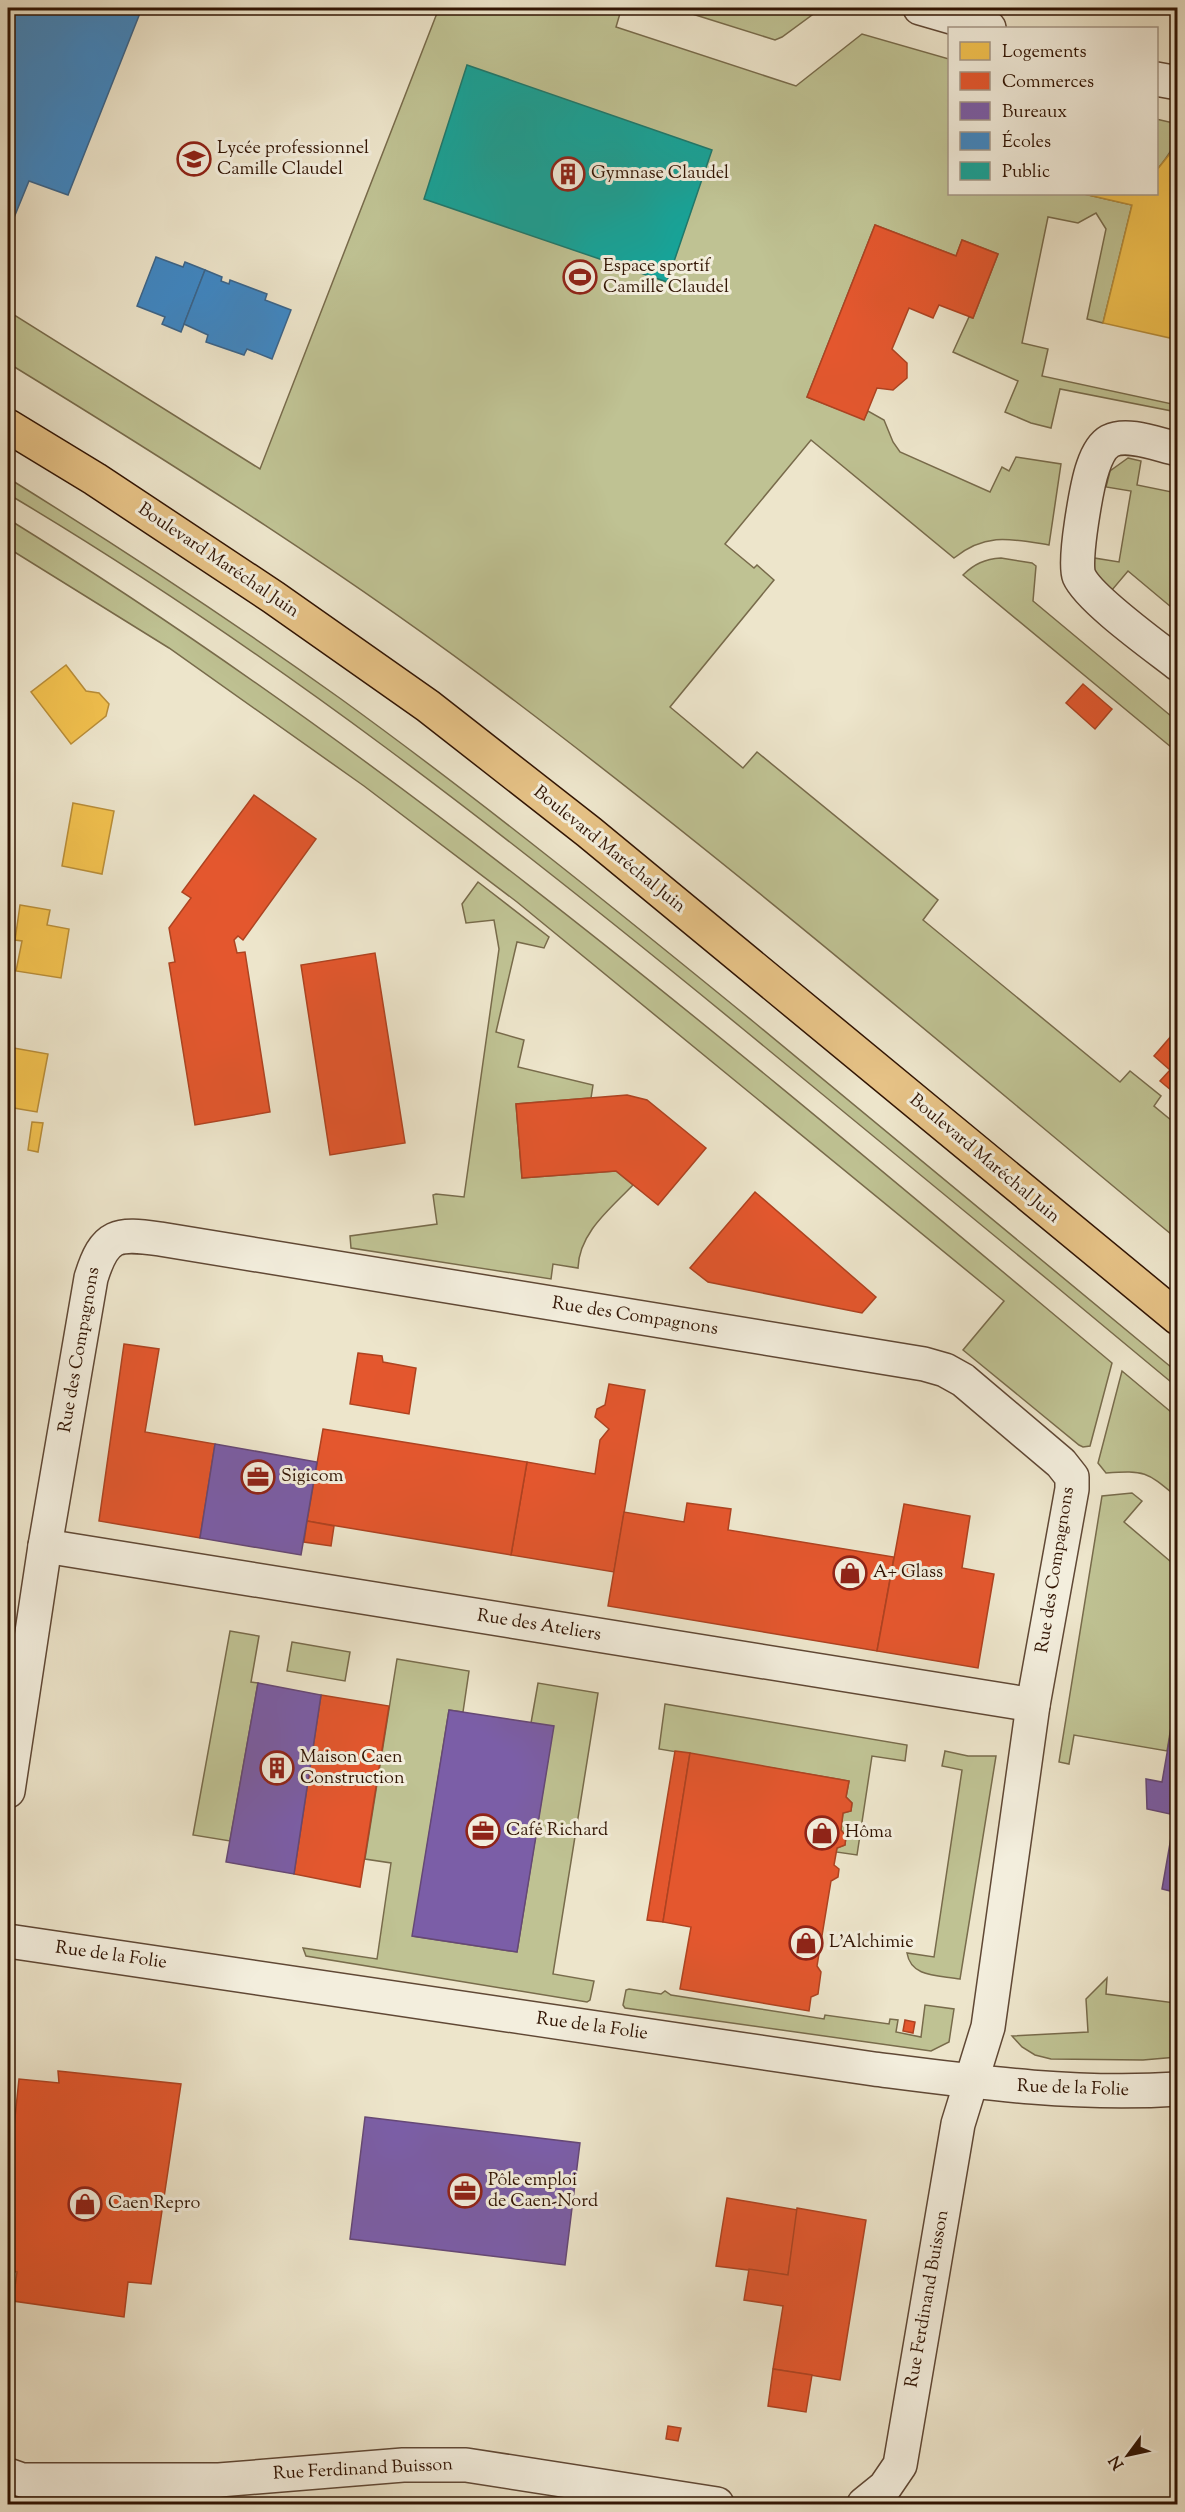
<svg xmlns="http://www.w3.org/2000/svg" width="1185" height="2512" font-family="'Sorts Mill Goudy',serif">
<rect width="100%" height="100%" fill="#ede5cb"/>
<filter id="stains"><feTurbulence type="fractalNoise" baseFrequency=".00333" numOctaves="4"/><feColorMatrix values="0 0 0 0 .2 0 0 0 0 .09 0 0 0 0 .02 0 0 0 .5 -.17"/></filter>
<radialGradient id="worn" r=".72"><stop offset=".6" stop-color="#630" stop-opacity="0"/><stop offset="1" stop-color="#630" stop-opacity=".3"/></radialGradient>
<g fill="#bfc293" stroke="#786b4b" stroke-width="1.5">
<path d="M439,8H629L621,10L616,27L796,86L862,34L949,59L950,194H1084L1132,205L1103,323L1087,319L1106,229L1096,213L1078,223L1048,217L1022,343L1048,349L1042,376L1177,405V412L1060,389L1051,428L1031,423L1005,412L1018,381L953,352L969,317L973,318L998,254L962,240L956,256L875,225L807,397L864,419L868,411L884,420L893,442L900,452L990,492L1002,467L1009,471L1016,457L1061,464L1049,545C1012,539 986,532 954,558L811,440L725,544L754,568L757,565L774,580L670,707L743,768L757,752L938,900L923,920L1120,1082L1130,1071L1161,1096L1154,1106L1177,1125V1239C958,1058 742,873 515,701C353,578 181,469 8,363V311L260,469Z"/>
<path d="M680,8H790L812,15L782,37L775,40L686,12Z"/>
<path d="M1156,119L1178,124C1177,145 1169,155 1156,171Z"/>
<path d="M1128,458L1141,461L1137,485L1177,493V612L1128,571L1112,590L1094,572V558L1119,562L1131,491L1106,487L1110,471Z"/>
<path d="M8,478C121,548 232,621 341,699C483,802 619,912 755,1023C896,1139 1037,1255 1177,1372V1387C1033,1267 889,1148 743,1029C508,836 269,649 8,494Z"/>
<path d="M8,519C403,763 756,1066 1112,1363L1090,1446L1083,1447L1079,1445L963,1350L1004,1301L517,902L364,786L169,648L8,548Z"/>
<path d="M1001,558L1032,563L1036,566L1033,601L1177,721V752L963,575C974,564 985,559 1001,558Z"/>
<path d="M478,882L549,937L544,948L517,942L496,1032L524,1040L518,1067L593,1085L591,1098L516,1104L522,1178L616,1171L633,1185C610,1209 579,1233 578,1268L553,1264L551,1279L351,1248L350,1236L437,1224L433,1195L436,1194L464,1197L499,949L494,920L466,923L462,904Z"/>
<path d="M1122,1371L1177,1417V1497C1147,1472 1146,1470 1106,1473L1098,1463Z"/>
<path d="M1132,1493L1142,1501L1124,1522L1177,1567V1690L1167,1751L1074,1735L1069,1764L1059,1762L1102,1496Z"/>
<path d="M230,1631L259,1636L251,1682L258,1683L230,1841L193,1835Z"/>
<path d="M292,1642L350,1652L345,1681L287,1671Z"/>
<path d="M397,1659L469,1671L463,1712L449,1710L413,1936L517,1952L553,1727L531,1723L538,1683L598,1693L553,1974L594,1981L590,2000L587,2002L306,1956L303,1948L377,1959L391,1863L365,1859Z"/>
<path d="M665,1704L907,1745L905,1761L872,1756L857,1855L836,1852L837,1848L845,1845L846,1836L841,1830L843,1813L851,1811L852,1803L846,1797L849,1781L659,1749Z"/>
<path d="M945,1751L968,1756H996L960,1979C939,1975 911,1978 907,1953L934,1957L962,1770L942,1766Z"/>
<path d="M1107,1978L1106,1994L1175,2003L1177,1989V2057L1143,2060L1051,2059L1035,2055L1022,2047L1012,2036L1088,2032L1086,1999Z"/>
<path d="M629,1989L661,1994L665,1991L671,1995L824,2019L825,2015L889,2024L890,2019L898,2020L896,2032L921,2037L925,2005L954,2009L949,2042L931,2051L625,2008L623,2005L626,1990Z"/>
</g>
<g fill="#f2c14e" stroke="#b88d38" stroke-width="1.5">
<path d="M1178,137V308L1170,338L1103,323L1132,205L1084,194H1156V171L1173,150Z"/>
<path d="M66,665L86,691L99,693L109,704L106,716L71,744L31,692Z"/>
<path d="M73,803L114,811L102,874L62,866Z"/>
<path d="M20,905L50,910L47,925L69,929L61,978L16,971L22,941L15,940Z"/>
<path d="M8,1047L48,1054L37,1112L8,1107Z"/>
<path d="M32,1122L43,1123L38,1152L28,1150Z"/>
<path d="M8,1211H13L8,1243Z"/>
</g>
<g fill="#e4572e" stroke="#ae4321" stroke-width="1.5">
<path d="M875,225L956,256L962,240L998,254L973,318L939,305L933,318L909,308L892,349L907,363V378L893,390L877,388L864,420L807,397Z"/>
<path d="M1083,684L1112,709L1095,729L1066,703Z"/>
<path d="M254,795L316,839L243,940L238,936L234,940L237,953L245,952L270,1112L195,1125L169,963L175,962L169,928L191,898L182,892Z"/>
<path d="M375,953L405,1143L330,1155L301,965Z"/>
<path d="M1178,1028V1096L1160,1081L1170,1070L1154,1056Z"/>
<path d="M627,1095L647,1100L706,1148L658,1205L616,1171L522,1178L516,1104Z"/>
<path d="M755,1192L876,1297L862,1313L708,1282L690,1268Z"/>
<path d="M124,1344L159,1349L145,1432L215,1444L200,1538L99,1521Z"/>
<path d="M358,1353L382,1356L383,1362L416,1368L409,1414L350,1404Z"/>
<path d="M609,1384L645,1390L614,1572L511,1555L527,1462L595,1474L600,1440L609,1429L595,1417L597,1409L605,1405Z"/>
<path d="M323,1429L527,1462L511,1555L307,1521Z"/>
<path d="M687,1503L731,1509L728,1530L894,1557L877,1651L608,1606L624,1512L684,1522Z"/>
<path d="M904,1504L970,1516L962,1568L994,1574L978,1668L877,1651Z"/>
<path d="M307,1521L334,1526L331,1546L304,1542Z"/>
<path d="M321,1695L389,1706L360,1887L294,1874Z"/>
<path d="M675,1751L690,1753L663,1922L647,1920Z"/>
<path d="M690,1753L849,1781L846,1797L852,1803L851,1811L843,1813L841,1830L846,1836L845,1845L837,1848L834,1865L839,1869L838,1877L831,1881L817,1966L821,1972L818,1994L811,1997L809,2011L680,1989L691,1927L663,1922Z"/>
<path d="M905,2020L915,2022L913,2033L903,2031Z"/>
<path d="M58,2071L181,2084L151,2284L128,2282L124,2317L13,2301L17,2272L8,2271V2136H13L19,2079L59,2083Z"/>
<path d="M727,2198L798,2210L788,2275L716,2266Z"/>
<path d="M797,2208L866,2220L840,2380L773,2369L783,2306L744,2300L749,2269L788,2275Z"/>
<path d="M773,2369L812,2375L806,2412L768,2406Z"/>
<path d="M668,2426L681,2428L678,2441L666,2439Z"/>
</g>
<g fill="#7b5ea7" stroke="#654876" stroke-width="1.5">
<path d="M215,1444L317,1462L301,1555L200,1538Z"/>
<path d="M258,1683L321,1695L294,1874L226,1862Z"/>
<path d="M1178,1690V1893L1162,1889L1175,1815L1147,1809L1146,1779L1162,1782Z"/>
<path d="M449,1710L554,1726L517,1952L412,1936Z"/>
<path d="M365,2117L580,2143L565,2265L350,2239Z"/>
</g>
<g fill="#3f88c5" stroke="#3b658b" stroke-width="1.5">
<path d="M8,8H142L68,195L29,181L13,220L8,218Z"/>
<path d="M156,257L183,267L185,262L205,270L181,332L162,324L165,317L137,306Z"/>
<path d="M205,270L222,277L221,281L229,284L230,280L267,294L265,300L291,310L272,359L247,349L244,355L206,342L208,335L184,324Z"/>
</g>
<path fill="#17a398" stroke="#1f786b" stroke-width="1.5" d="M467,65L712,150L667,282L424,199Z"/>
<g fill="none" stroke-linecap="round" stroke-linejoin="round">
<g stroke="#604835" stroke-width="36">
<g id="minor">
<path d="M920,8L989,28"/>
<path d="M1156,79L1178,83"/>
<path d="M1178,449C1159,445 1128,432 1110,441C1101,446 1096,458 1093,467C1087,484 1073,562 1079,576C1089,599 1155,646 1178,664"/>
<path d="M45,1546L1033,1705"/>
<path d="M8,1791L45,1546L91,1278C105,1233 117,1233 160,1239L924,1364L945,1370L963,1380L1061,1463L1072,1477V1489L1033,1705L988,2027L958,2124L900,2465L885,2487L864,2504"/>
<path d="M8,1941L874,2069C975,2082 1075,2096 1178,2089"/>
<path d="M8,2475L22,2480H219L403,2465H466L717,2504"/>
</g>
</g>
<g stroke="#311403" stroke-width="36">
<path id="major" d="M8,426L95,479L273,597L428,706L589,832L1178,1318"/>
</g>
<use href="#minor" stroke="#f3eedd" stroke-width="33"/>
<use href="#major" stroke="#e6c286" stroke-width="33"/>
</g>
<defs>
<g id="school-ring" transform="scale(1.725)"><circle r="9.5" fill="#f3eedd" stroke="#8f2418" stroke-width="1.5"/><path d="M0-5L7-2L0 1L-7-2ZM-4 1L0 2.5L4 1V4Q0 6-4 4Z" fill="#8f2418"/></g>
<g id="building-ring" transform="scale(1.725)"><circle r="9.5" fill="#f3eedd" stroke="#8f2418" stroke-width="1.5"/><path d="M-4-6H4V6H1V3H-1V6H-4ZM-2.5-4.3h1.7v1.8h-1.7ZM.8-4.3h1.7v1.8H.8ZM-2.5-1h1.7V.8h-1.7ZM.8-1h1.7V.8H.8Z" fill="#8f2418"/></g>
<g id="stadium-ring" transform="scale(1.725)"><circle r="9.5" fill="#f3eedd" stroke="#8f2418" stroke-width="1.5"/><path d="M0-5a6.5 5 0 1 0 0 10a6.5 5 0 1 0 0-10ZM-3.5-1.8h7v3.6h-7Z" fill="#8f2418"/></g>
<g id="office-ring" transform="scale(1.725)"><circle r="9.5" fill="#f3eedd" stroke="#8f2418" stroke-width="1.5"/><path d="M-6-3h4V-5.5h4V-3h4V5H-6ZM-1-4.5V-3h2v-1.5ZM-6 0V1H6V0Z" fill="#8f2418"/></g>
<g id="shop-ring" transform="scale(1.725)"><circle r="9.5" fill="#f3eedd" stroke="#8f2418" stroke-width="1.5"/><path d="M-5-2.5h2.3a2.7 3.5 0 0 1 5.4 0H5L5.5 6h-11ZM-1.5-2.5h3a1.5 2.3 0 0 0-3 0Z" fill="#8f2418"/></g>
</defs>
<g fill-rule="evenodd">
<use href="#school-ring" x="194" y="159"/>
<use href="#building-ring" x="568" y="174"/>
<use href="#stadium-ring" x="580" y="277"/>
<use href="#office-ring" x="258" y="1477"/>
<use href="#shop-ring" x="850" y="1573"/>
<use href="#building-ring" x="277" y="1768"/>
<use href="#office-ring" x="483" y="1831"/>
<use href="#shop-ring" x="822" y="1833"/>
<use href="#shop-ring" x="806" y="1943"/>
<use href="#office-ring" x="465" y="2191"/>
<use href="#shop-ring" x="85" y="2204"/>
</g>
<g text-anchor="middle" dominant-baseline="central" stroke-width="6" stroke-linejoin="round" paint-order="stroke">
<g font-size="18" fill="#311403" stroke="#f3eedd" text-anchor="start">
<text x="217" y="149">Lycée professionnel<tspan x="217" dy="21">Camille Claudel</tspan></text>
<text x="591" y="174">Gymnase Claudel</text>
<text x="603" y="267">Espace sportif<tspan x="603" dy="21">Camille Claudel</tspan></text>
<text x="281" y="1477">Sigicom</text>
<text x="873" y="1573">A+ Glass</text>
<text x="300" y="1758">Maison Caen<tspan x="300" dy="21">Construction</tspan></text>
<text x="506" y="1831">Café Richard</text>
<text x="845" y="1833">Hôma</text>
<text x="829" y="1943">L'Alchimie</text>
<text x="488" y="2181">Pôle emploi<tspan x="488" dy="21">de Caen-Nord</tspan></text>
<text x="108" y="2204">Caen Repro</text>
</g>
<g font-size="18" fill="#311403" stroke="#f3eedd">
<text transform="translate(218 561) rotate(34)">Boulevard Maréchal Juin</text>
<text transform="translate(609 850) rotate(39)">Boulevard Maréchal Juin</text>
<text transform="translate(984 1159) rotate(40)">Boulevard Maréchal Juin</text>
<text transform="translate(635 1317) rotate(9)">Rue des Compagnons</text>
<text transform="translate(80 1350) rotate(-80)">Rue des Compagnons</text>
<text transform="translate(1056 1570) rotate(-81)">Rue des Compagnons</text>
<text transform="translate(539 1626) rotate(9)">Rue des Ateliers</text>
<text transform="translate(111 1956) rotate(8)">Rue de la Folie</text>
<text transform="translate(592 2027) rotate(8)">Rue de la Folie</text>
<text transform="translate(1073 2089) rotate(2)">Rue de la Folie</text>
<text transform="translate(928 2299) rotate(-80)">Rue Ferdinand Buisson</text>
<text transform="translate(363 2470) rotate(-3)">Rue Ferdinand Buisson</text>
</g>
</g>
<rect width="1185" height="2512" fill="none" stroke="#ede5cb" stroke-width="30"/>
<rect x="9" y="9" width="1167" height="2494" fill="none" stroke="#311403" stroke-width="3"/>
<rect x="15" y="15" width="1155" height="2482" fill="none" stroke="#311403" stroke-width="1.5"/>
<rect x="948" y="27" width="210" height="168" fill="#f3eedd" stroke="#a59786" stroke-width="1.5"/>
<rect x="960" y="42" width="30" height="18" fill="#f2c14e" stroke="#a59786" stroke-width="1.5"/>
<text x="1002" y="57" font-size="18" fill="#311403">Logements</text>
<rect x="960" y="72" width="30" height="18" fill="#e4572e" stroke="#a59786" stroke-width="1.5"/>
<text x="1002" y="87" font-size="18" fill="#311403">Commerces</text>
<rect x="960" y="102" width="30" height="18" fill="#7b5ea7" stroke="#a59786" stroke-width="1.5"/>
<text x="1002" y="117" font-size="18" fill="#311403">Bureaux</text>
<rect x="960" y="132" width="30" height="18" fill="#3f88c5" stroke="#a59786" stroke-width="1.5"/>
<text x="1002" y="147" font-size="18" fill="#311403">Écoles</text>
<rect x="960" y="162" width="30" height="18" fill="#17a398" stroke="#a59786" stroke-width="1.5"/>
<text x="1002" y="177" font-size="18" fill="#311403">Public</text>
<g transform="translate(1128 2455) rotate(237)" stroke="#f3eedd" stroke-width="4.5" paint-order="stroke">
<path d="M0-4.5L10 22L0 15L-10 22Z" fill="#311403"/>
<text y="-9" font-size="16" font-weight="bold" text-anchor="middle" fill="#311403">N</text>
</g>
<rect width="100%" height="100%" filter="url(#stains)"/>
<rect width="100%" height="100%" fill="url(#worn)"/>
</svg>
